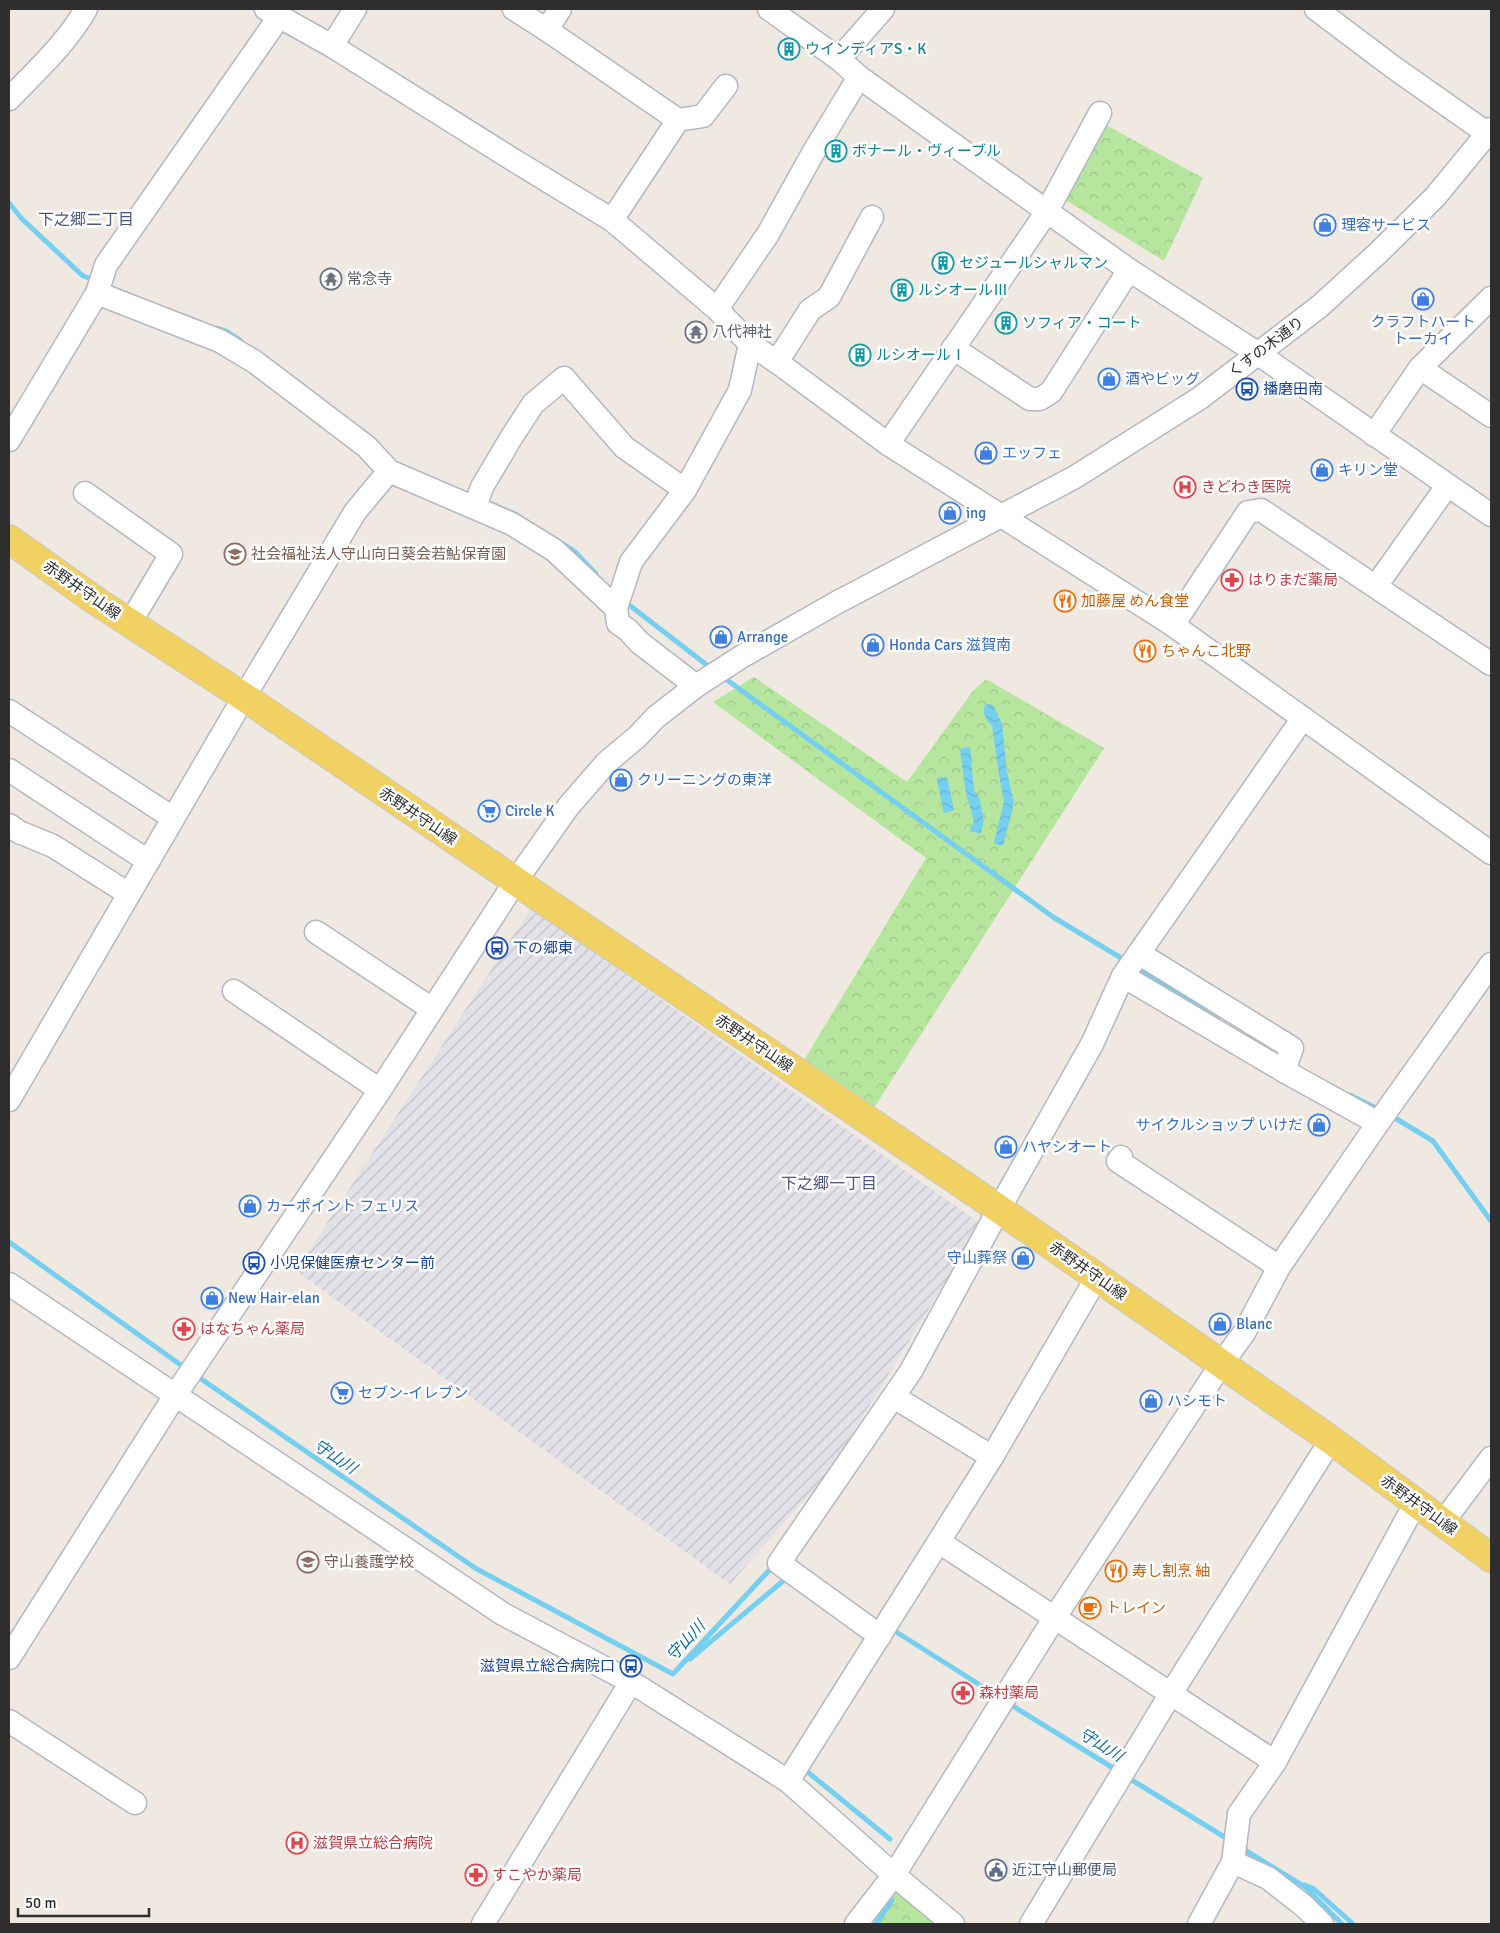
<svg xmlns="http://www.w3.org/2000/svg" width="1500" height="1933" font-family="Signika,'Noto Sans JP',sans-serif">
<defs>
<pattern id="industrial-furrows" width="10" height="10" patternUnits="userSpaceOnUse" patternTransform="scale(1.25)"><rect width="10" height="10" fill="#e3e1e8"/><path d="M-1 1l2-2M0 10L10 0M9 11l2-2" fill="none" stroke="#c3c1c7"/></pattern>
<pattern id="forest-crowns" width="20" height="18" patternUnits="userSpaceOnUse" patternTransform="scale(1.25)"><rect width="20" height="18" fill="#b6e59e"/><path d="M2 6a3 3 0 1 1 6 0M12 15a3 3 0 1 1 6 0" fill="none" stroke="#9dc588"/></pattern>
<pattern id="water-waves" width="16" height="10" patternUnits="userSpaceOnUse" patternTransform="scale(1.25)"><rect width="16" height="10" fill="#75cff0"/><path d="M0 5q4-4 8 0t8 0" fill="none" stroke="#66b2ce"/></pattern>
</defs>
<rect width="100%" height="100%" fill="#efe9e1"/>
<path fill="url(#industrial-furrows)" d="M531,908L981,1224L828,1473L730,1584L296,1271Z"/>
<g fill="url(#forest-crowns)">
<path d="M1106,125L1203,178L1164,261L1064,199Z"/>
<path d="M754,677L907,782L973,691L986,679L1104,748L874,1108L803,1062L926,858L713,702Z"/>
<path d="M894,1875L953,1924H856Z"/>
</g>
<g fill="url(#water-waves)">
<path d="M989,704L993,705L1002,724L1007,772L1014,803L1003,846L994,843L1004,801L999,775L992,726C986,720 982,713 985,705Z"/>
<path d="M970,747L974,790L979,798L984,820L981,833L971,832L970,829L974,822L969,803L966,794L960,750L962,748Z"/>
<path d="M947,777L954,810L944,813L937,780V778Z"/>
</g>
<g fill="none" stroke-linecap="round" stroke-linejoin="round">
<g stroke="#75cff0" stroke-width="5">
<path d="M9,203L22,219L83,276L95,280"/>
<path d="M217,328L226,331L240,340"/>
<path d="M483,500L517,515"/>
<path d="M562,543L575,552L596,574"/>
<path d="M624,601L712,669"/>
<path d="M723,677L1053,917L1126,961"/>
<path d="M1136,967L1217,1019"/>
<path d="M1350,1095L1380,1110"/>
<path d="M1390,1115L1433,1141L1491,1221"/>
<path d="M9,1242L185,1368"/>
<path d="M194,1374L475,1568L673,1674L774,1565"/>
<path d="M890,1628L999,1697"/>
<path d="M690,1659L789,1576"/>
<path d="M1008,1703L1118,1771"/>
<path d="M804,1769L890,1839"/>
<path d="M1127,1777L1231,1841"/>
<path d="M1240,1847L1305,1887L1342,1924"/>
<path d="M1305,1885L1314,1889L1353,1924"/>
<path d="M876,1924L892,1900"/>
</g>
<g stroke="#b4b7c1" stroke-width="25">
<g id="minor">
<path d="M266,9L332,46L507,156L612,220L717,309L750,344L777,362L888,444L1173,625L1491,853"/>
<path d="M514,9L547,30L560,9"/>
<path d="M769,9L839,59L859,77L1129,270L1257,353L1491,515"/>
<path d="M1316,9L1393,67L1491,136"/>
<path d="M547,30L678,120L612,220"/>
<path d="M332,46L355,9"/>
<path d="M839,59L883,9"/>
<path d="M9,99C36,71 67,43 86,9"/>
<path d="M678,120L703,116L726,86"/>
<path d="M97,293L220,341L255,362L367,447L389,471L512,524L554,550L616,608"/>
<path d="M717,309L768,234L813,153L859,77"/>
<path d="M953,348L1030,399H1040L1051,392L1129,270"/>
<path d="M777,362L810,310L829,297L872,217"/>
<path d="M1420,368L1491,416"/>
<path d="M1374,435L1420,368L1491,298"/>
<path d="M9,440L97,293L106,265L279,17"/>
<path d="M888,444L1046,213L1100,113"/>
<path d="M85,493L171,554L130,623"/>
<path d="M475,507L482,487L511,438L533,404L564,378L624,447L685,490"/>
<path d="M1376,586L1447,486"/>
<path d="M1173,625L1248,512L1261,510L1491,664"/>
<path d="M696,686L640,643L628,630L618,623L616,608L631,562L685,490L740,390L750,344"/>
<path d="M9,711L173,818"/>
<path d="M9,770L148,861"/>
<path d="M9,825L19,832L53,846L129,894"/>
<path d="M316,932L432,1009"/>
<path d="M1140,954L1292,1048L1284,1071L1378,1123"/>
<path d="M1123,976L1284,1071"/>
<path d="M234,991L380,1090"/>
<path d="M9,1100L244,697L355,512L389,471"/>
<path d="M1121,1157L1118,1161L1279,1267"/>
<path d="M9,1284L503,1614L631,1682L788,1781L894,1875L953,1924"/>
<path d="M894,1397L992,1457"/>
<path d="M1443,1522L1491,1458"/>
<path d="M939,1542L1275,1762"/>
<path d="M880,1636L779,1563L911,1371L999,1209L1092,1044L1123,976L1303,718"/>
<path d="M9,1658L176,1394L380,1090L515,882L568,807L606,763L637,737L656,717L696,686L741,657L836,603L1075,477L1200,398L1320,306L1378,253L1435,197L1491,129"/>
<path d="M9,1721L135,1803"/>
<path d="M788,1781L992,1457L1097,1277"/>
<path d="M1233,1862L1268,1878L1304,1906L1322,1924"/>
<path d="M483,1924L631,1682"/>
<path d="M856,1924L894,1875L1055,1617L1222,1363L1244,1333L1279,1267L1378,1123L1491,964"/>
<path d="M1031,1924L1170,1695L1331,1440"/>
<path d="M1199,1924L1233,1862L1239,1814L1275,1762L1416,1502"/>
</g>
</g>
<g stroke="#c9c9c9" stroke-width="30">
<path id="major" d="M9,539L96,601L244,697L999,1209L1331,1440L1491,1558"/>
</g>
<use href="#minor" stroke="#fff" stroke-width="22"/>
<use href="#major" stroke="#f2d163" stroke-width="28"/>
</g>
<defs>
<g id="building-ring" transform="scale(1.125)"><circle r="9.5" fill="#fff" stroke="#0f9aa8" stroke-width="1.5"/><path d="M-4-6H4V6H1V3H-1V6H-4ZM-2.5-4.3h1.7v1.8h-1.7ZM.8-4.3h1.7v1.8H.8ZM-2.5-1h1.7V.8h-1.7ZM.8-1h1.7V.8H.8Z" fill="#0f9aa8"/></g>
<g id="shop-ring" transform="scale(1.125)"><circle r="9.5" fill="#fff" stroke="#3f7fe0" stroke-width="1.5"/><path d="M-5-2.5h2.3a2.7 3.5 0 0 1 5.4 0H5L5.5 6h-11ZM-1.5-2.5h3a1.5 2.3 0 0 0-3 0Z" fill="#3f7fe0"/></g>
<g id="temple-ring" transform="scale(1.125)"><circle r="9.5" fill="#fff" stroke="#6b7280" stroke-width="1.5"/><path d="M0-6L5-2H3V0L6.5 2.5H4V6H1.5V3h-3V6H-4V2.5H-6.5L-3 0V-2H-5Z" fill="#6b7280"/></g>
<g id="bus-ring" transform="scale(1.125)"><circle r="9.5" fill="#fff" stroke="#1a4fb4" stroke-width="1.5"/><path d="M-5-6H5V4H4V6H2V4H-2V6H-4V4H-5ZM-3.5-4V0h7V-4ZM-3.5 1.2v1.5H-2V1.2ZM2 1.2v1.5H3.5V1.2Z" fill="#1a4fb4"/></g>
<g id="hospital-ring" transform="scale(1.125)"><circle r="9.5" fill="#fff" stroke="#e0444e" stroke-width="1.5"/><path d="M-5-5h3v3.5h4V-5h3V5h-3V1.5h-4V5h-3Z" fill="#e0444e"/></g>
<g id="school-ring" transform="scale(1.125)"><circle r="9.5" fill="#fff" stroke="#8d6e63" stroke-width="1.5"/><path d="M0-5L7-2L0 1L-7-2ZM-4 1L0 2.5L4 1V4Q0 6-4 4Z" fill="#8d6e63"/></g>
<g id="pharmacy-ring" transform="scale(1.125)"><circle r="9.5" fill="#fff" stroke="#e0444e" stroke-width="1.5"/><path d="M-2-6h4v4h4v4h-4v4h-4v-4h-4v-4h4Z" fill="#e0444e"/></g>
<g id="restaurant-ring" transform="scale(1.125)"><circle r="9.5" fill="#fff" stroke="#e8710a" stroke-width="1.5"/><path d="M-5-6h1v4h1v-4h1v4h1v-4h1v5L-1.5 .5V6h-2V.5L-5-1ZM5-6V6H3V1.5H1.5Q1.5-4 5-6Z" fill="#e8710a"/></g>
<g id="supermarket-ring" transform="scale(1.125)"><circle r="9.5" fill="#fff" stroke="#3f7fe0" stroke-width="1.5"/><path d="M-6-5.5h2.5l.6 2H6L4.5 2H-2.5L-4.4-4H-6ZM-1.5 3.2a1.3 1.3 0 1 0 .1 0ZM3 3.2a1.3 1.3 0 1 0 .1 0Z" fill="#3f7fe0"/></g>
<g id="cafe-ring" transform="scale(1.125)"><circle r="9.5" fill="#fff" stroke="#e8710a" stroke-width="1.5"/><path d="M-5.5-4.5H6V0H3Q3 3.5 0 3.5H-2.5Q-5.5 3.5-5.5 0ZM3-3.2v2h1.7v-2ZM-6 4.5H4V6H-6Z" fill="#e8710a"/></g>
<g id="civic-ring" transform="scale(1.125)"><circle r="9.5" fill="#fff" stroke="#5c6f8a" stroke-width="1.5"/><path d="M-.6-6.5H3V-4.5H.6V-3L4-1V1h2V6H-6V1h2V-1L-.6-3ZM-1.2 2.5V6h2.4V2.5Z" fill="#5c6f8a"/></g>
</defs>
<g fill-rule="evenodd">
<use href="#building-ring" x="789" y="49"/>
<use href="#building-ring" x="836" y="151"/>
<use href="#shop-ring" x="1325" y="225"/>
<use href="#building-ring" x="943" y="263"/>
<use href="#temple-ring" x="331" y="279"/>
<use href="#building-ring" x="902" y="290"/>
<use href="#shop-ring" x="1423" y="299"/>
<use href="#building-ring" x="1006" y="323"/>
<use href="#temple-ring" x="696" y="332"/>
<use href="#building-ring" x="860" y="355"/>
<use href="#shop-ring" x="1109" y="379"/>
<use href="#bus-ring" x="1247" y="389"/>
<use href="#shop-ring" x="986" y="453"/>
<use href="#shop-ring" x="1322" y="470"/>
<use href="#hospital-ring" x="1185" y="487"/>
<use href="#shop-ring" x="950" y="513"/>
<use href="#school-ring" x="235" y="554"/>
<use href="#pharmacy-ring" x="1232" y="580"/>
<use href="#restaurant-ring" x="1065" y="601"/>
<use href="#shop-ring" x="721" y="637"/>
<use href="#shop-ring" x="873" y="645"/>
<use href="#restaurant-ring" x="1145" y="651"/>
<use href="#shop-ring" x="621" y="780"/>
<use href="#supermarket-ring" x="489" y="811"/>
<use href="#bus-ring" x="497" y="948"/>
<use href="#shop-ring" x="1319" y="1125"/>
<use href="#shop-ring" x="1006" y="1147"/>
<use href="#shop-ring" x="250" y="1206"/>
<use href="#shop-ring" x="1023" y="1258"/>
<use href="#bus-ring" x="254" y="1263"/>
<use href="#shop-ring" x="212" y="1298"/>
<use href="#shop-ring" x="1220" y="1324"/>
<use href="#pharmacy-ring" x="184" y="1329"/>
<use href="#supermarket-ring" x="342" y="1393"/>
<use href="#shop-ring" x="1151" y="1401"/>
<use href="#school-ring" x="308" y="1562"/>
<use href="#restaurant-ring" x="1116" y="1571"/>
<use href="#cafe-ring" x="1090" y="1608"/>
<use href="#bus-ring" x="631" y="1666"/>
<use href="#pharmacy-ring" x="963" y="1693"/>
<use href="#hospital-ring" x="297" y="1843"/>
<use href="#civic-ring" x="996" y="1870"/>
<use href="#pharmacy-ring" x="476" y="1875"/>
</g>
<g text-anchor="middle" dominant-baseline="central" stroke-width="5" stroke-linejoin="round" paint-order="stroke">
<g font-size="15" fill="#0d838f" stroke="#fff" text-anchor="start">
<text x="805" y="49">ウインディアS・K</text>
<text x="852" y="151">ボナール・ヴィーブル</text>
<text x="959" y="263">セジュールシャルマン</text>
<text x="918" y="290">ルシオールⅢ</text>
<text x="1022" y="323">ソフィア・コート</text>
<text x="876" y="355">ルシオールⅠ</text>
</g>
<g font-size="15" fill="#366cbe" stroke="#fff" text-anchor="start">
<text x="1341" y="225">理容サービス</text>
<text x="1423" y="322" text-anchor="middle">クラフトハート<tspan x="1423" dy="17">トーカイ</tspan></text>
<text x="1125" y="379">酒やビッグ</text>
<text x="1002" y="453">エッフェ</text>
<text x="1338" y="470">キリン堂</text>
<text x="966" y="513">ing</text>
<text x="737" y="637">Arrange</text>
<text x="889" y="645">Honda Cars 滋賀南</text>
<text x="637" y="780">クリーニングの東洋</text>
<text x="505" y="811">Circle K</text>
<text x="1303" y="1125" text-anchor="end">サイクルショップ いけだ</text>
<text x="1022" y="1147">ハヤシオート</text>
<text x="266" y="1206">カーポイント フェリス</text>
<text x="1007" y="1258" text-anchor="end">守山葬祭</text>
<text x="228" y="1298">New Hair-elan</text>
<text x="1236" y="1324">Blanc</text>
<text x="358" y="1393">セブン-イレブン</text>
<text x="1167" y="1401">ハシモト</text>
</g>
<g font-size="15" fill="#5b616d" stroke="#fff" text-anchor="start">
<text x="347" y="279">常念寺</text>
<text x="712" y="332">八代神社</text>
</g>
<g font-size="15" fill="#2e2e2e" stroke="#fff">
<text transform="translate(1266 347) rotate(-37)">くすの木通り</text>
<text transform="translate(82 590) rotate(35)">赤野井守山線</text>
<text transform="translate(418 816) rotate(34)">赤野井守山線</text>
<text transform="translate(754 1043) rotate(34)">赤野井守山線</text>
<text transform="translate(1088 1271) rotate(35)">赤野井守山線</text>
<text transform="translate(1419 1505) rotate(36)">赤野井守山線</text>
</g>
<g font-size="15" fill="#164399" stroke="#fff" text-anchor="start">
<text x="1263" y="389">播磨田南</text>
<text x="513" y="948">下の郷東</text>
<text x="270" y="1263">小児保健医療センター前</text>
<text x="615" y="1666" text-anchor="end">滋賀県立総合病院口</text>
</g>
<g font-size="15" fill="#be3a42" stroke="#fff" text-anchor="start">
<text x="1201" y="487">きどわき医院</text>
<text x="1248" y="580">はりまだ薬局</text>
<text x="200" y="1329">はなちゃん薬局</text>
<text x="979" y="1693">森村薬局</text>
<text x="313" y="1843">滋賀県立総合病院</text>
<text x="492" y="1875">すこやか薬局</text>
</g>
<g font-size="15" fill="#785e54" stroke="#fff" text-anchor="start">
<text x="251" y="554">社会福祉法人守山向日葵会若鮎保育園</text>
<text x="324" y="1562">守山養護学校</text>
</g>
<g font-size="15" fill="#c56008" stroke="#fff" text-anchor="start">
<text x="1081" y="601">加藤屋 めん食堂</text>
<text x="1161" y="651">ちゃんこ北野</text>
<text x="1132" y="1571">寿し割烹 紬</text>
<text x="1106" y="1608">トレイン</text>
</g>
<g font-size="15" fill="#4e5e75" stroke="#fff" text-anchor="start">
<text x="1012" y="1870">近江守山郵便局</text>
</g>
<g font-size="16" fill="#4d5680" stroke="#fff">
<text x="86" y="220">下之郷二丁目</text>
<text x="829" y="1184">下之郷一丁目</text>
</g>
<g font-size="16" font-style="italic" fill="#0d6fa3" stroke="#fff">
<text transform="translate(335 1457) rotate(34)">守山川</text>
<text transform="translate(686 1641) rotate(-47)">守山川</text>
<text transform="translate(1101 1745) rotate(32)">守山川</text>
</g>
</g>
<rect width="1500" height="1933" fill="none" stroke="#2e2e2e" stroke-width="20"/>
<path d="M18 1908v8h131v-8" fill="none" stroke="#2e2e2e" stroke-width="2.5"/>
<text x="25" y="1908" font-size="15" fill="#2e2e2e" stroke="#ffffff" stroke-width="4" paint-order="stroke">50 m</text>
</svg>
